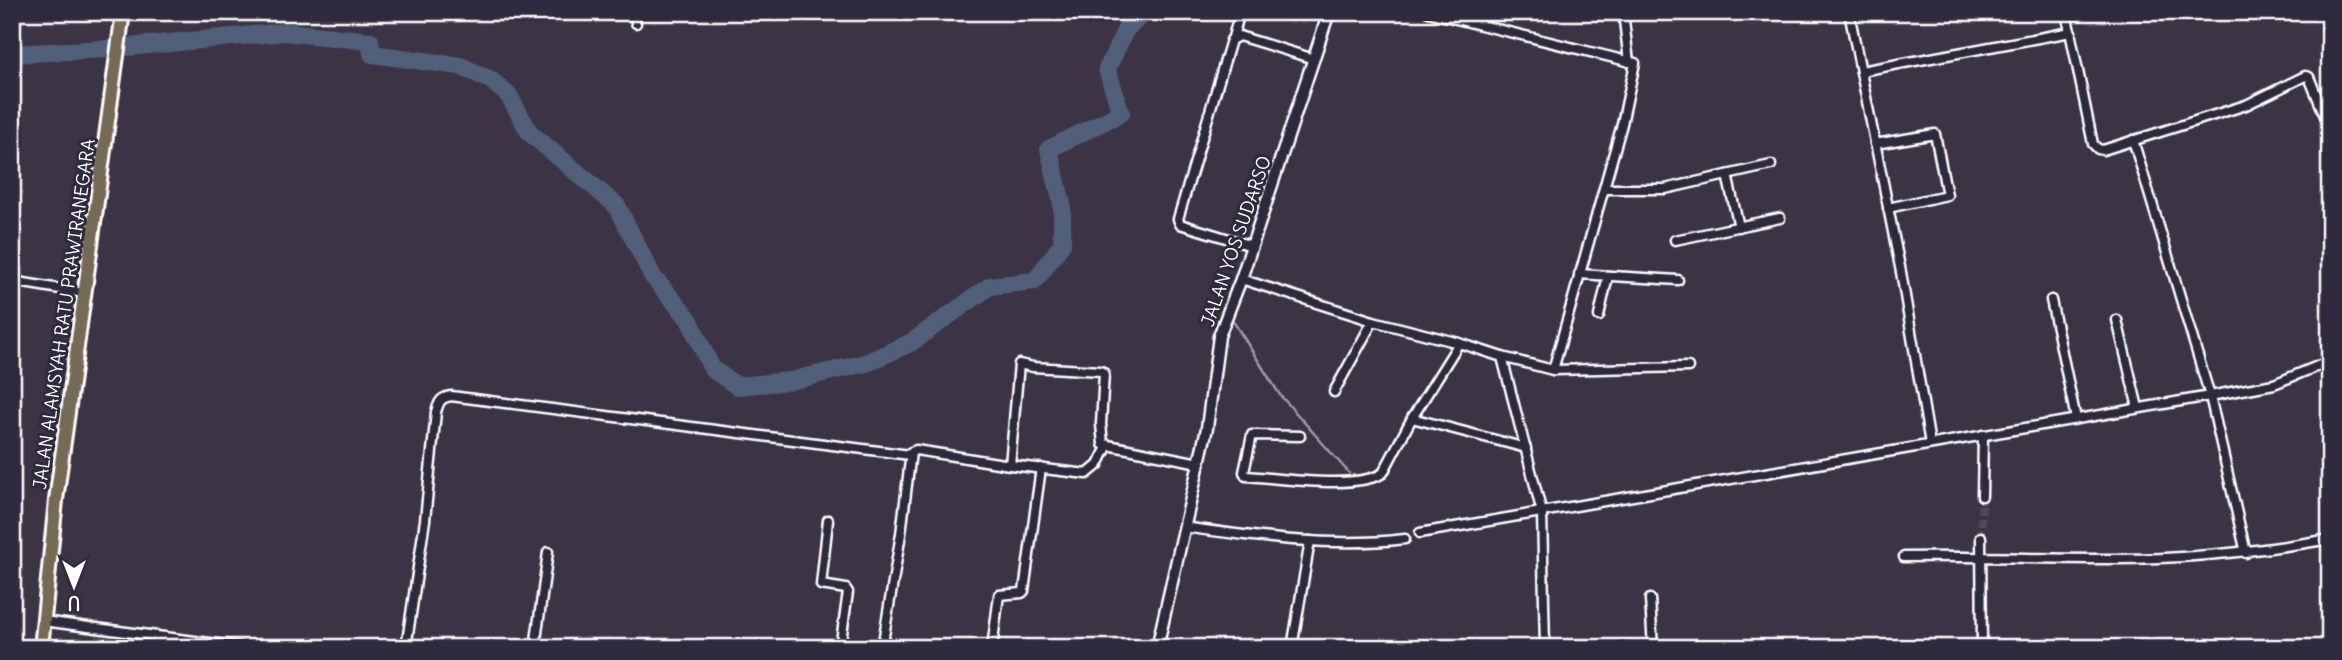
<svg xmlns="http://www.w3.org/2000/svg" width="2342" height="660" font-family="Delius,sans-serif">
<rect width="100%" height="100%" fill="#3c3444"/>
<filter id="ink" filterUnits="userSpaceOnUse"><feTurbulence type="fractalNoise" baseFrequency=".0143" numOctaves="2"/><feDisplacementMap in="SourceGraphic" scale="14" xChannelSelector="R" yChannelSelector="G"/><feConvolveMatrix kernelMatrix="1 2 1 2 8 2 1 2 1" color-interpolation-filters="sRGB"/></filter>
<g filter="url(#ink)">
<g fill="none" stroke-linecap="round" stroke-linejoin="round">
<path stroke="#979eaf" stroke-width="2.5" d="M1233,321L1280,395L1349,473"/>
<path stroke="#515e7a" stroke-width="18" d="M12,54L106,49L285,32L370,41L372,54L460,66L491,80L509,96L530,133L617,206L653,277L689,319L712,369L737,386L790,381L866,363L912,342L990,286L1035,281L1062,244V204L1049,149L1121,113L1107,69L1126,29L1145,12"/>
<path stroke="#504857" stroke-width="8" stroke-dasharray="8 4" stroke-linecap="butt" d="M1981,537L1982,496"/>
<g stroke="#fff" stroke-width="13">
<g id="minor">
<path d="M635,12L636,23"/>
<path d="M1428,12L1635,63L1622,124L1553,370"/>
<path d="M1623,12L1629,62"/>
<path d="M1849,12L1901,272L1930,444"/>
<path d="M2066,12L2093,144L2098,149L2103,150L2246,105L2305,76L2309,77L2330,128"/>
<path d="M1233,37L1240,12"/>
<path d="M1861,71L2071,32"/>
<path d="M2133,140L2210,396L2246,553"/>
<path d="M1875,144L1935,134L1947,195L1888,208"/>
<path d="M1727,175L1739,227"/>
<path d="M1604,189H1665L1771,165"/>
<path d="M1675,240L1780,218"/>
<path d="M1252,246L1180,224L1178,219L1231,40L1239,36L1314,59"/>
<path d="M1579,274L1678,280"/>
<path d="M1241,279L1373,321L1459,343L1502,357L1542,513L1545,647"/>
<path d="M12,281L84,293"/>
<path d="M2051,300L2076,419"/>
<path d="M1599,316L1608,276"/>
<path d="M2117,320L2138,408"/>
<path d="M1459,343L1412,418L1526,448"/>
<path d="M1502,357L1553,370L1688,367"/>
<path d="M1334,392L1373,321"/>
<path d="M1300,436L1252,435L1244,472L1246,476C1279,478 1357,490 1383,473L1412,418"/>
<path d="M1010,465L1019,364L1033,367L1101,371L1104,373L1101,424L1103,444L1199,463"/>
<path d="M1982,496L1983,435"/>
<path d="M828,520L821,585L846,589L848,592L840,648"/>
<path d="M1184,527C1256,537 1332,548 1405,539"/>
<path d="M1420,533L2210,396L2274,384L2330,361"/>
<path d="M1981,537L1982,648"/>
<path d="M1904,557C1975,556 2046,559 2118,559C2189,559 2260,551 2330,539"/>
<path d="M1650,599L1653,648"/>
<path d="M43,621L248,648"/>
<path d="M406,648L425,520L436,412C439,402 440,398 451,396L910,455"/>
<path d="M535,648L548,552"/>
<path d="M882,648L901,534L911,452L916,450L1010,465L1087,474L1098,465L1108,445"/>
<path d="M992,648L999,595L1022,593L1024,591L1041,468"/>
<path d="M1292,648L1310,541"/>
</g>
</g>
<g stroke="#fff" stroke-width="15">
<path id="tertiary" d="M1157,648L1207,428L1219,336L1241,279L1329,12"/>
</g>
<g stroke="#fff" stroke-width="18">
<path id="primary" d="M41,648L56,500L123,12"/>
</g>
<use href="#minor" stroke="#2f2a3d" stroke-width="8"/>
<use href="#tertiary" stroke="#2f2a3d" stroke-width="10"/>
<use href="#primary" stroke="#756a55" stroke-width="12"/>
</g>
</g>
<g text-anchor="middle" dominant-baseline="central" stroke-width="6" stroke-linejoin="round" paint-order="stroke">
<g font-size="18" fill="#fff" stroke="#2f2a3d">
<text transform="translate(1236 241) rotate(-71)">JALAN YOS SUDARSO</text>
<text transform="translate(64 314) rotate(-82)">JALAN ALAMSYAH RATU PRAWIRANEGARA</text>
</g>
</g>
<rect width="2342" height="660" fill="none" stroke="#2f2a3d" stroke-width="42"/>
<rect x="21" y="21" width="2300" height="618" fill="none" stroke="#fff" stroke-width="2.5" filter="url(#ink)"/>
<g transform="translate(74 586) rotate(180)" stroke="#2f2a3d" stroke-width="5" paint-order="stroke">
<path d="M0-5L12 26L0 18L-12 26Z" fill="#ffffff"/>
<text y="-10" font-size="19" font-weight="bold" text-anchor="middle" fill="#ffffff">U</text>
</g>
</svg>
